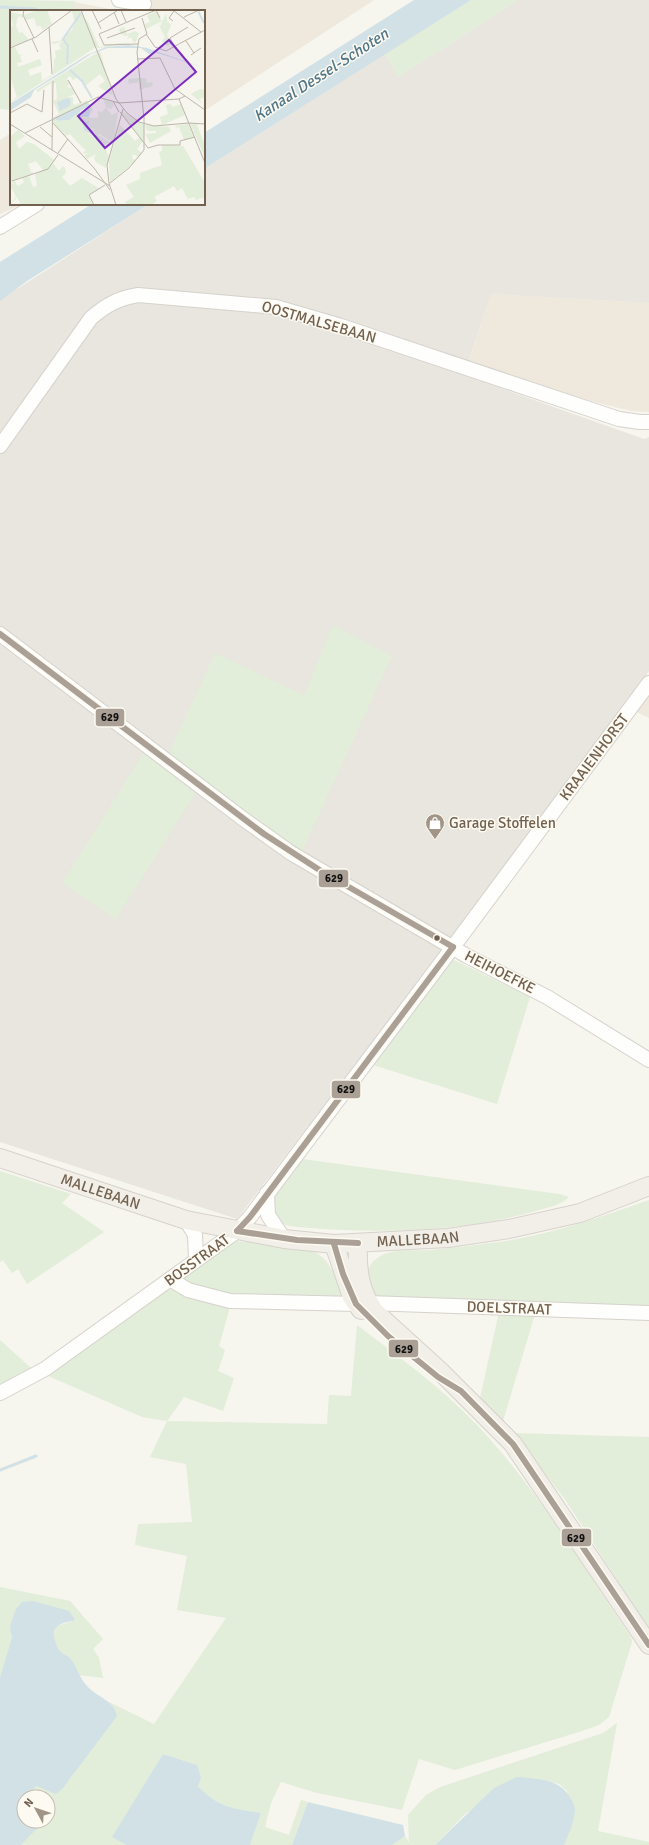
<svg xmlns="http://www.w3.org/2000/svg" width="649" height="1845" font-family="Signika,sans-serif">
<rect width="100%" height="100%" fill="#f6f5ee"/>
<g fill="#eee8dd">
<path d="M132,0H374L204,111V11H133Z"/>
<path d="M74,2L120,11H72Z"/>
<path d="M11,133V204H22L0,214V140Z"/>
<path d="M491,294L649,303V412L632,411L598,403L468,364Z"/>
<path d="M649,683V718L635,711Z"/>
</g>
<path fill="#e8e6df" d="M518,0H649V303L491,294L464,375L644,439L649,437V671L451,940L237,1219L0,1142V300L149,204H204V169L385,54L398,77Z"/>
<g fill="#e2edda">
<path d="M0,0L75,1L73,11H11V110L0,109Z"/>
<path d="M471,0H518L398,77L385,54Z"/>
<path d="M333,625L392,656L299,858L200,786L116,919L62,883L148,746L166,759L215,653L304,695Z"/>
<path d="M452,959L530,997L497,1104L373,1065Z"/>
<path d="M302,1159L559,1194L569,1197C561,1205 550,1207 539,1210C468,1231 384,1234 310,1228C303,1227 293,1227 286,1225C277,1222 275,1214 270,1207L273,1199Z"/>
<path d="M0,1171L71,1194L62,1203L104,1232L27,1284L18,1269L12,1273L3,1260L0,1262Z"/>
<path d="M649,1200V1307L374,1297C368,1282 362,1267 379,1257C393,1248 413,1251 430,1250C453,1248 476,1245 499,1242C550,1235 601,1217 649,1200Z"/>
<path d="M233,1241C251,1242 305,1245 318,1254C332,1263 338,1284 344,1298L229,1295L193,1287L179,1278Z"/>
<path d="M172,1289L215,1304L230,1307L219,1346L225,1350L218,1371L234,1378L223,1411L184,1397L167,1421L327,1424L329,1395L351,1396L357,1325C399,1357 442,1388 478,1426C536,1488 583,1567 631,1637L632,1642L609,1717L599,1725L582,1731L455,1770L419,1759L402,1810L317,1793L281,1782L271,1803L265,1827L289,1835L301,1800L308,1802L292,1845H250L261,1813C231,1808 220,1808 198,1786L197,1765L163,1754L113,1837L126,1845H21L42,1821H48V1797H37L32,1791L36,1786L41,1788L71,1778L116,1711L109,1702L154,1724L226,1618L177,1610L187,1556L135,1545L138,1524L192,1522L186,1464L150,1457L167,1421L142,1417L46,1375L164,1290Z"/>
<path d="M499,1312L535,1314L503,1421L480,1398Z"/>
<path d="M0,1340L31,1368L0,1384Z"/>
<path d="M513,1433L649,1437V1629L564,1498Z"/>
<path d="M0,1587L70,1601L103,1639L93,1649L99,1658L103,1678L78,1675L71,1659L59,1651L53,1636L57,1626L74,1621V1618L68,1611L16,1609L10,1630L12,1637L0,1677Z"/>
<path d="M617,1723L598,1831L649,1842V1845H564L572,1824L567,1791L559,1784L541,1779L476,1807L465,1814L435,1845H392L405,1836L409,1842L408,1815L426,1795L440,1787L603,1733Z"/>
</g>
<g fill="#d1e1e6">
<path d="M414,0H471L204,169V133Z"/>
<path d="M92,204H149L27,281L0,301V262Z"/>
<path d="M33,1601L69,1611L74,1618V1621C60,1622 49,1628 56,1643C57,1645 58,1650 60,1651C62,1654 67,1655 70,1658C77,1666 79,1678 88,1687C97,1697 115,1701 117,1716L63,1788L56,1794L36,1786L32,1791L37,1797H24V1821H42L41,1824L21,1845H0V1677L12,1637L10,1630L11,1623L16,1609L22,1602Z"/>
<path d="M163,1754L197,1765L201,1778L198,1786C219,1808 232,1808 261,1813L250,1845H126L112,1837Z"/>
<path d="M517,1777C538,1779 560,1778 571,1799C573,1802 575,1806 575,1810C574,1822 569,1834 564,1845H435L494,1788Z"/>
<path d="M308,1802L403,1825L405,1836L392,1845H292Z"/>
</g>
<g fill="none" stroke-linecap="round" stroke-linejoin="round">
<g stroke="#d1e1e6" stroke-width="3">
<path d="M0,7L36,9"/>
<path d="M0,1470L36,1456"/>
</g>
<g stroke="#d6d2cc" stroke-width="16">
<g id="minor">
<path d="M119,0L144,4"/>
<path d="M0,227L37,204"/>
<path d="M0,446L91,318C106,305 119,298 138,295L276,307L341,326L619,419L640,422H649"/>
<path d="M0,634L242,818L291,853L467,956L547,997L649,1060"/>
<path d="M267,1193L268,1215L284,1239"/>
<path d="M186,1220L195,1235L196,1259"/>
<path d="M170,1279L188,1290L230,1301L356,1304"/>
<path d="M369,1303L649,1313"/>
<path d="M0,1393L45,1369L237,1231L250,1217L453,947L649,683"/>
</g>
</g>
<g stroke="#d8d2cc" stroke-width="20">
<g id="major">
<path id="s1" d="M0,1158L186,1220L284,1239L334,1244L448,1238L509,1229L580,1213L649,1186"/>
<path d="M358,1243C357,1269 359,1290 375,1312L442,1373L513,1444L649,1645"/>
<path d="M334,1244L352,1297L361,1310"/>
</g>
</g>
<use href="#minor" stroke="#fefefc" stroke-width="14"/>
<use href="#major" stroke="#f1efe7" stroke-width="18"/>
<g stroke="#fdfaf1" stroke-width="9">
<g id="bus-1">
<path d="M0,634L264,834L321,871L453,947"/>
<path d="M237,1231L250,1217L453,947"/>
<path d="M237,1231L297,1240L358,1243"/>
<path d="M334,1244L343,1274L356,1304L388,1336L438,1377L461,1391L513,1444L649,1645"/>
</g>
</g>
<use href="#bus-1" stroke="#aba096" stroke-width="6"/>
</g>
<defs>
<g id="shop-pin" transform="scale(1)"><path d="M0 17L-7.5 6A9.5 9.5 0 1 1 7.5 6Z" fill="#a19587" stroke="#fdfaf1"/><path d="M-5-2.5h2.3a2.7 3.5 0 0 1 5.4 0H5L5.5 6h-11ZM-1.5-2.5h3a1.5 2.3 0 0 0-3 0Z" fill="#fff"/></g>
</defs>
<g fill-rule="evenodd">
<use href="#shop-pin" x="435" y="823"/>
</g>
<circle fill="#736150" stroke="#fdfaf1" stroke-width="1.5" cx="437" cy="938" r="3.5"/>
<g text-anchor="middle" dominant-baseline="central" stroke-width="3" stroke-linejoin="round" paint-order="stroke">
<g font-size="15" fill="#736150" stroke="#fdfaf1">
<text transform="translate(319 322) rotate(16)">OOSTMALSEBAAN</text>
<text transform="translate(594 757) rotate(-53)">KRAAIENHORST</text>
<text transform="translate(500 972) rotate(27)">HEIHOEFKE</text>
<text stroke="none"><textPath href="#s1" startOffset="106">MALLEBAAN</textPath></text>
<text stroke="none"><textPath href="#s1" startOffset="430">MALLEBAAN</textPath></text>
<text transform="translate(197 1260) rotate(-36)">BOSSTRAAT</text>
<text transform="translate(509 1308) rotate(2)">DOELSTRAAT</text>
</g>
<g font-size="15" fill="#736150" stroke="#fdfaf1" text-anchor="start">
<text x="449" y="823">Garage Stoffelen</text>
</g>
<g font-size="16" font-style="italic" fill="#50788a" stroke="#fdfaf1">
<text transform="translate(321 75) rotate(-33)">Kanaal Dessel-Schoten</text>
</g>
</g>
<g transform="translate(10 10)">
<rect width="195" height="195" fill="#f6f5ee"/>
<path d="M28,0H37L42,14L33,20L30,15L27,17L24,8L16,10L14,5ZM64,0H69L79,14L89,37L109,33H123L88,38L86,37L0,93L7,87L0,66V39L5,37L9,45L13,44L10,46L12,52L7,53L8,57L30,49L32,55L18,60L20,66L31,62L32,71L43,64L44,49L46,48L45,41L51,39L49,34L55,30L44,34L41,32L50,31L62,20L65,13L62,1H68ZM146,1L152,12L156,4L158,15V11L160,15L162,12L157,25L162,34L157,36L152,31L155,27L149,15L151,16L152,11L136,19L135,14L140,12L137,6ZM0,2L13,5V8L9,6L7,9L6,16L9,23L12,22L19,30L0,37V17L3,16ZM114,17L117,24L125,21L129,23L126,32L124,33L121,27L117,29L119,25L115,26L110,23L109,19ZM90,41L103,86L88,76L95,71L90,64L75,76L68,67L63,70L60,66L57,68L60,74L57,77L62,78L65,84L57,87H63V94L65,95L69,93V89L71,93L77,90L83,100L80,105L81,97L66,107L88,108V101L92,102L96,97L93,89L102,91L104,95L101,99L96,97L102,105L108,102L104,129L100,131L90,124L86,125L83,118L78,122L79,114L73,112L79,124L88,125L100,132L93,135L99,146L96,158L86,152L84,149L86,144L77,149L74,146L78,143L72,144L76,140L72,137L60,124L56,126L43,113V108L49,104L43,91L47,89L46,73H42L41,106V73L28,82L26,80ZM60,89V96L48,100L47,92ZM80,95L67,105L61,106L60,109L51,108L48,110L53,111L51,112L44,109ZM128,68H136L137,73L142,72L143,76L129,80V72L119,74L118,69ZM190,79L195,80V87L189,89L193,94L181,84ZM161,94L162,97L171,94L175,105L152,115L150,107L158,104L156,95ZM112,101L134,115V130L127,139L132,143L129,147L123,144L122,148L126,151L100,172L99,151L110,115L125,131L130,127L111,103ZM180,113H186L195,135V148ZM178,114L184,127L174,130L169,117L166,118L165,116ZM135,115L159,117L161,121L140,133L135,124L146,123V121H137ZM8,120L15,126L6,132L9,139L17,132L24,134L44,150L37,160L43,153L49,161L53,156L55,158L56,163L52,167L60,176L72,168L90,179L78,185L83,195H11L7,187L0,195L6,186L0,176V127ZM26,151L33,160L25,164L27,176L23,177L19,166L12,168L14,172L10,175L7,176L5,171L3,172V176L1,171L24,163L21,162L18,154ZM152,135L173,136L195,173V187L186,190L184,187L178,189L172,178L167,181L164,176L144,187L147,191L141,195H117L115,192L124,187L116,175L130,169V163L152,155L149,142L152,141Z" fill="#e2edda" fill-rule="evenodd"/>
<path d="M119,35L137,38L195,58L144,42L139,44L131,38H98L81,44L54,62L24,80L21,87L0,101V94L77,45L96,37ZM58,88L61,90L60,96L49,101L47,92ZM77,93L80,95L70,101L69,104L81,97L79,107H66L68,105H65L59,110H48L53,111L51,112L44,109ZM79,111L78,121L83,120L85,126L74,120L73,112Z" fill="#d1e1e6"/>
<path fill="none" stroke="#d1e1e6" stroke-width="2" d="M188,1L194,13M57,54L58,36L53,29L71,3M60,60L72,71L82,88"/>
<path fill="none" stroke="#beb6aa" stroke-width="1" d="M14,0L13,5L24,28M71,0L106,89L117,103L129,112L144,116L179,113L195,114M82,0L91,19M111,0L116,12M163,0L191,22M104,2L109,14M174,7L187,1M163,11L159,8L164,1M88,13L108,0M39,17L42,64M136,24L145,37L156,41L195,20M97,28L125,18M22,29L28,42M176,31L184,43M128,34L94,35L89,24L146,0L150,8M165,37L160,28L178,17M0,38L26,27L62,0M181,45L191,38M127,49L150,48L165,79L195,100M58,70L71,93M169,89L195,153M103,91L109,102M110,102L138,138L148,135H170V131L185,127M0,103L17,94L32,102L34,80M43,113L84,158L100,180M0,114L100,176M30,117L42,127M15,123L88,87L109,93L169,89L175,86M42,140L43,71M48,143L58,129M2,171L38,159L48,145M100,173L119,158L134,140V108L127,42L129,29L137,24L132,8M84,195L79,185L95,175M106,195L99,173L97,155L113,99"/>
<path fill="#7b2cbf" fill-opacity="0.15" stroke="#7b2cbf" stroke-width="2" d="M159,30L186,62L95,138L68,106Z"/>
<rect width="195" height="195" fill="none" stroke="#736150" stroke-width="2"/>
</g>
<g stroke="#fdfaf1" stroke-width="1.5">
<rect x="95" y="708" width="30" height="19" rx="4" fill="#aba096"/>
<rect x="318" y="869" width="31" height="19" rx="4" fill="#aba096"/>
<rect x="331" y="1080" width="30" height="19" rx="4" fill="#aba096"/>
<rect x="388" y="1339" width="31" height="19" rx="4" fill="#aba096"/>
<rect x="561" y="1528" width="31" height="19" rx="4" fill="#aba096"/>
</g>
<g font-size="11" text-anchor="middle" font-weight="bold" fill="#111">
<text x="110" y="721">629</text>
<text x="334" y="882">629</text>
<text x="346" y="1093">629</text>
<text x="404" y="1353">629</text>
<text x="576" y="1542">629</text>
</g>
<g transform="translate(36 1809) rotate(310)"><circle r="19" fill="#fdfaf1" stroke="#c6bdb1"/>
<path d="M0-3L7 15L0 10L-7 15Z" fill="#a19587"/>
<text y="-6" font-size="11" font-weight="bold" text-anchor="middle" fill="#736150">N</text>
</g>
</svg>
